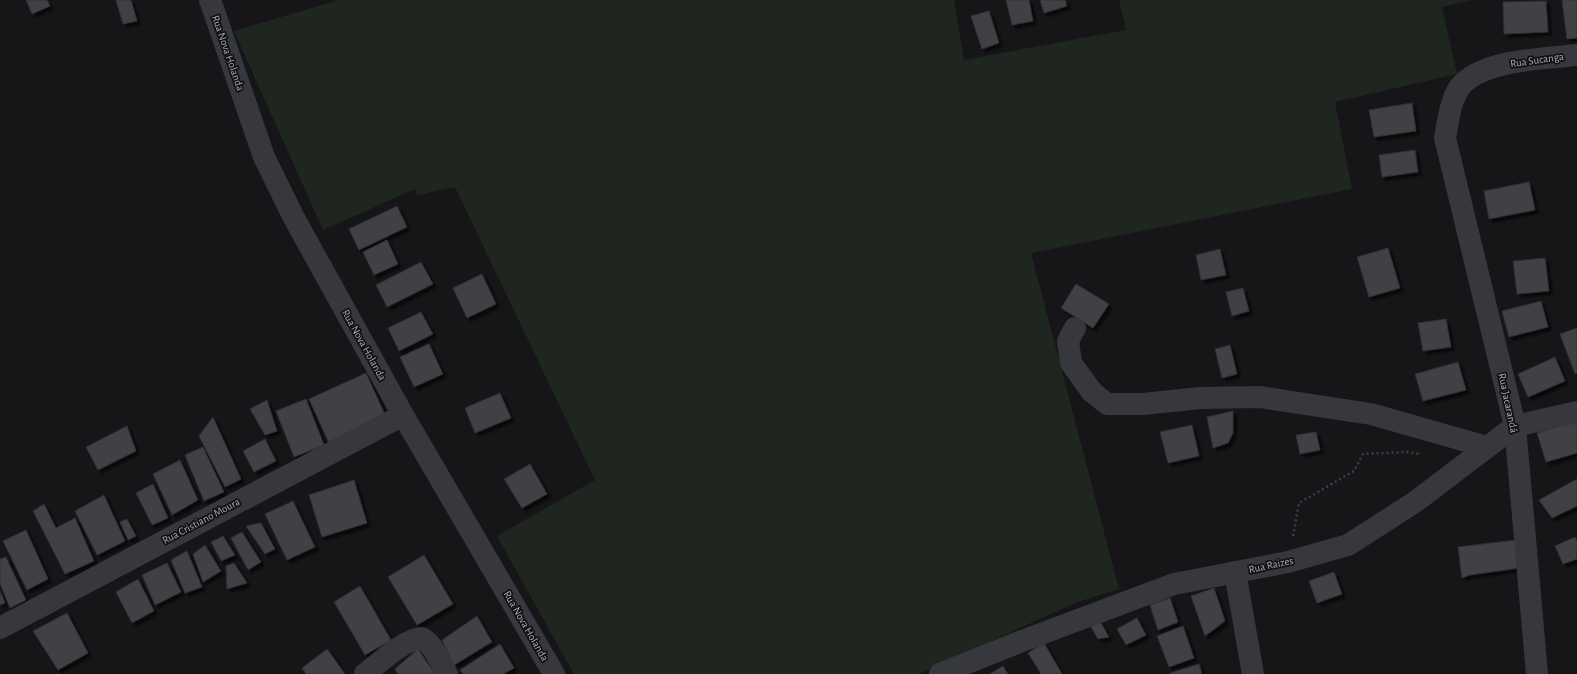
<svg xmlns="http://www.w3.org/2000/svg" width="1577" height="674" font-family="'Alegreya Sans',sans-serif">
<defs>
<filter id="shadow"><feDropShadow dx="3.5" dy="3.5" stdDeviation="1" flood-color="#0009"/></filter>
</defs>
<rect width="100%" height="100%" fill="#161618"/>
<path fill="#1e261f" d="M339,0H954L964,60L1126,30L1119,0H1473L1442,7L1457,74L1335,102L1352,189L1031,253L1119,589L1075,603L919,674H574L497,536L595,480L455,187L417,195L415,189L323,230L234,31Z"/>
<g fill="#404145" stroke="#303034" filter="url(#shadow)">
<path d="M26,0H47L50,6L32,14Z"/>
<path d="M116,0H131L137,21L123,24Z"/>
<path d="M1006,0H1029L1033,21L1012,25Z"/>
<path d="M1040,0H1065L1067,6L1044,13Z"/>
<path d="M1562,0H1577V38L1567,39Z"/>
<path d="M1546,1L1548,32L1504,34L1503,2Z"/>
<path d="M989,11L999,43L982,49L971,16Z"/>
<path d="M1412,103L1416,131L1374,137L1369,110Z"/>
<path d="M1415,150L1418,172L1382,177L1379,155Z"/>
<path d="M1529,182L1535,210L1489,219L1484,191Z"/>
<path d="M397,206L407,227L359,250L349,229Z"/>
<path d="M387,240L398,264L374,275L363,252Z"/>
<path d="M1388,248L1400,288L1369,297L1357,257Z"/>
<path d="M1220,249L1226,275L1201,280L1196,255Z"/>
<path d="M1545,258L1549,291L1517,294L1513,261Z"/>
<path d="M421,262L433,284L387,307L376,285Z"/>
<path d="M482,274L496,304L467,318L453,288Z"/>
<path d="M1076,284L1109,304L1093,328L1061,308Z"/>
<path d="M1243,288L1249,311L1232,316L1226,292Z"/>
<path d="M1541,301L1548,327L1509,337L1502,311Z"/>
<path d="M421,312L433,334L399,351L388,328Z"/>
<path d="M1446,319L1451,347L1423,351L1418,323Z"/>
<path d="M1577,328V373L1575,374L1560,334Z"/>
<path d="M429,344L443,374L414,387L400,357Z"/>
<path d="M1230,345L1237,374L1222,378L1215,349Z"/>
<path d="M1555,357L1565,381L1528,397L1518,374Z"/>
<path d="M1458,362L1466,390L1423,401L1415,374Z"/>
<path d="M366,373L386,417L329,443L309,399Z"/>
<path d="M500,393L511,418L475,433L465,408Z"/>
<path d="M306,399L324,445L294,457L276,411Z"/>
<path d="M267,400L277,431L265,435L250,409Z"/>
<path d="M1233,411V433L1228,443L1213,448L1207,417Z"/>
<path d="M213,417L241,479L225,487L199,436Z"/>
<path d="M1577,421V453L1546,462L1537,433Z"/>
<path d="M1192,425L1199,456L1168,463L1160,432Z"/>
<path d="M127,426L136,451L98,470L86,447Z"/>
<path d="M1316,432L1320,450L1300,454L1296,435Z"/>
<path d="M265,439L276,461L254,472L243,451Z"/>
<path d="M203,447L224,492L204,501L185,455Z"/>
<path d="M180,460L198,500L172,515L153,474Z"/>
<path d="M530,464L547,494L522,508L504,479Z"/>
<path d="M1577,479V506L1552,518L1539,500Z"/>
<path d="M354,480L367,523L322,537L309,495Z"/>
<path d="M153,484L168,518L152,525L136,493Z"/>
<path d="M104,495L125,541L97,555L75,511Z"/>
<path d="M293,501L315,547L287,560L265,514Z"/>
<path d="M44,504L56,528L75,518L94,561L65,574L33,511Z"/>
<path d="M127,519L136,536L128,540L120,522Z"/>
<path d="M261,523L275,549L265,554L246,526Z"/>
<path d="M26,530L48,579L27,590L3,541Z"/>
<path d="M242,532L261,562L248,570L231,538Z"/>
<path d="M223,536L235,555L221,561L211,542Z"/>
<path d="M1575,537L1577,541V559L1563,564L1555,546Z"/>
<path d="M1516,540L1519,568L1470,575L1462,578L1458,547Z"/>
<path d="M205,545L221,571L203,582L193,554Z"/>
<path d="M187,551L202,587L185,593L171,560Z"/>
<path d="M424,555L453,604L417,625L388,577Z"/>
<path d="M6,557L26,600L10,608L0,583V559Z"/>
<path d="M167,563L181,592L155,605L142,575Z"/>
<path d="M234,563L247,583L227,589L226,566Z"/>
<path d="M1334,572L1342,594L1317,603L1309,581Z"/>
<path d="M138,579L154,611L132,623L116,592Z"/>
<path d="M360,586L391,640L365,655L334,602Z"/>
<path d="M1214,588L1225,621L1205,636L1191,596Z"/>
<path d="M0,591L5,603L0,605Z"/>
<path d="M1170,598L1178,622L1158,630L1150,605Z"/>
<path d="M67,613L88,653L58,670L33,631Z"/>
<path d="M477,616L492,642L454,665L442,640Z"/>
<path d="M1137,618L1146,635L1126,645L1117,629Z"/>
<path d="M1100,621L1109,637L1098,639L1091,627Z"/>
<path d="M1183,626L1194,658L1169,667L1157,636Z"/>
<path d="M1044,643L1062,674H1041L1028,653Z"/>
<path d="M500,644L514,668L503,674H463L460,670Z"/>
<path d="M327,649L345,674H306L302,668Z"/>
<path d="M418,649L435,674H398L395,669Z"/>
<path d="M1199,664L1202,674H1170V673Z"/>
<path d="M1003,666L1008,674H990Z"/>
</g>
<g fill="none" stroke-linecap="round" stroke-linejoin="round">
<path stroke="#3d3f44" stroke-width="2.5" stroke-dasharray="2 3" stroke-linecap="butt" d="M1293,536L1299,503L1354,471L1363,454L1406,452L1421,454"/>
<g stroke="#37383d" stroke-width="22">
<path d="M210,0L264,157L294,218L403,415L554,674"/>
<path d="M1075,328L1068,341L1071,363L1092,392L1107,404H1143L1200,398L1260,397L1371,414L1487,447"/>
<path d="M1235,572L1253,674"/>
<path d="M0,628L403,415"/>
<path d="M365,674C379,663 404,639 422,638C434,645 440,662 447,674"/>
<path d="M940,674L1022,641L1174,584L1288,562L1348,545L1415,502L1515,426L1577,412"/>
<path d="M1537,674L1515,426L1445,138C1448,122 1450,102 1459,88C1481,59 1544,59 1577,55"/>
</g>
</g>
<g text-anchor="middle" dominant-baseline="central" stroke-width="3.5" stroke-linejoin="round" paint-order="stroke">
<g font-size="11" fill="#a8adb8" stroke="#111113">
<text transform="translate(228 53) rotate(71)">Rua Nova Holanda</text>
<text transform="translate(1537 60) rotate(-8)">Rua Sucanga</text>
<text transform="translate(364 345) rotate(61)">Rua Nova Holanda</text>
<text transform="translate(1508 403) rotate(78)">Rua Jacarandá</text>
<text transform="translate(201 521) rotate(-28)">Rua Cristiano Moura</text>
<text transform="translate(1271 565) rotate(-12)">Rua Raizes</text>
<text transform="translate(526 626) rotate(60)">Rua Nova Holanda</text>
</g>
</g>
</svg>
